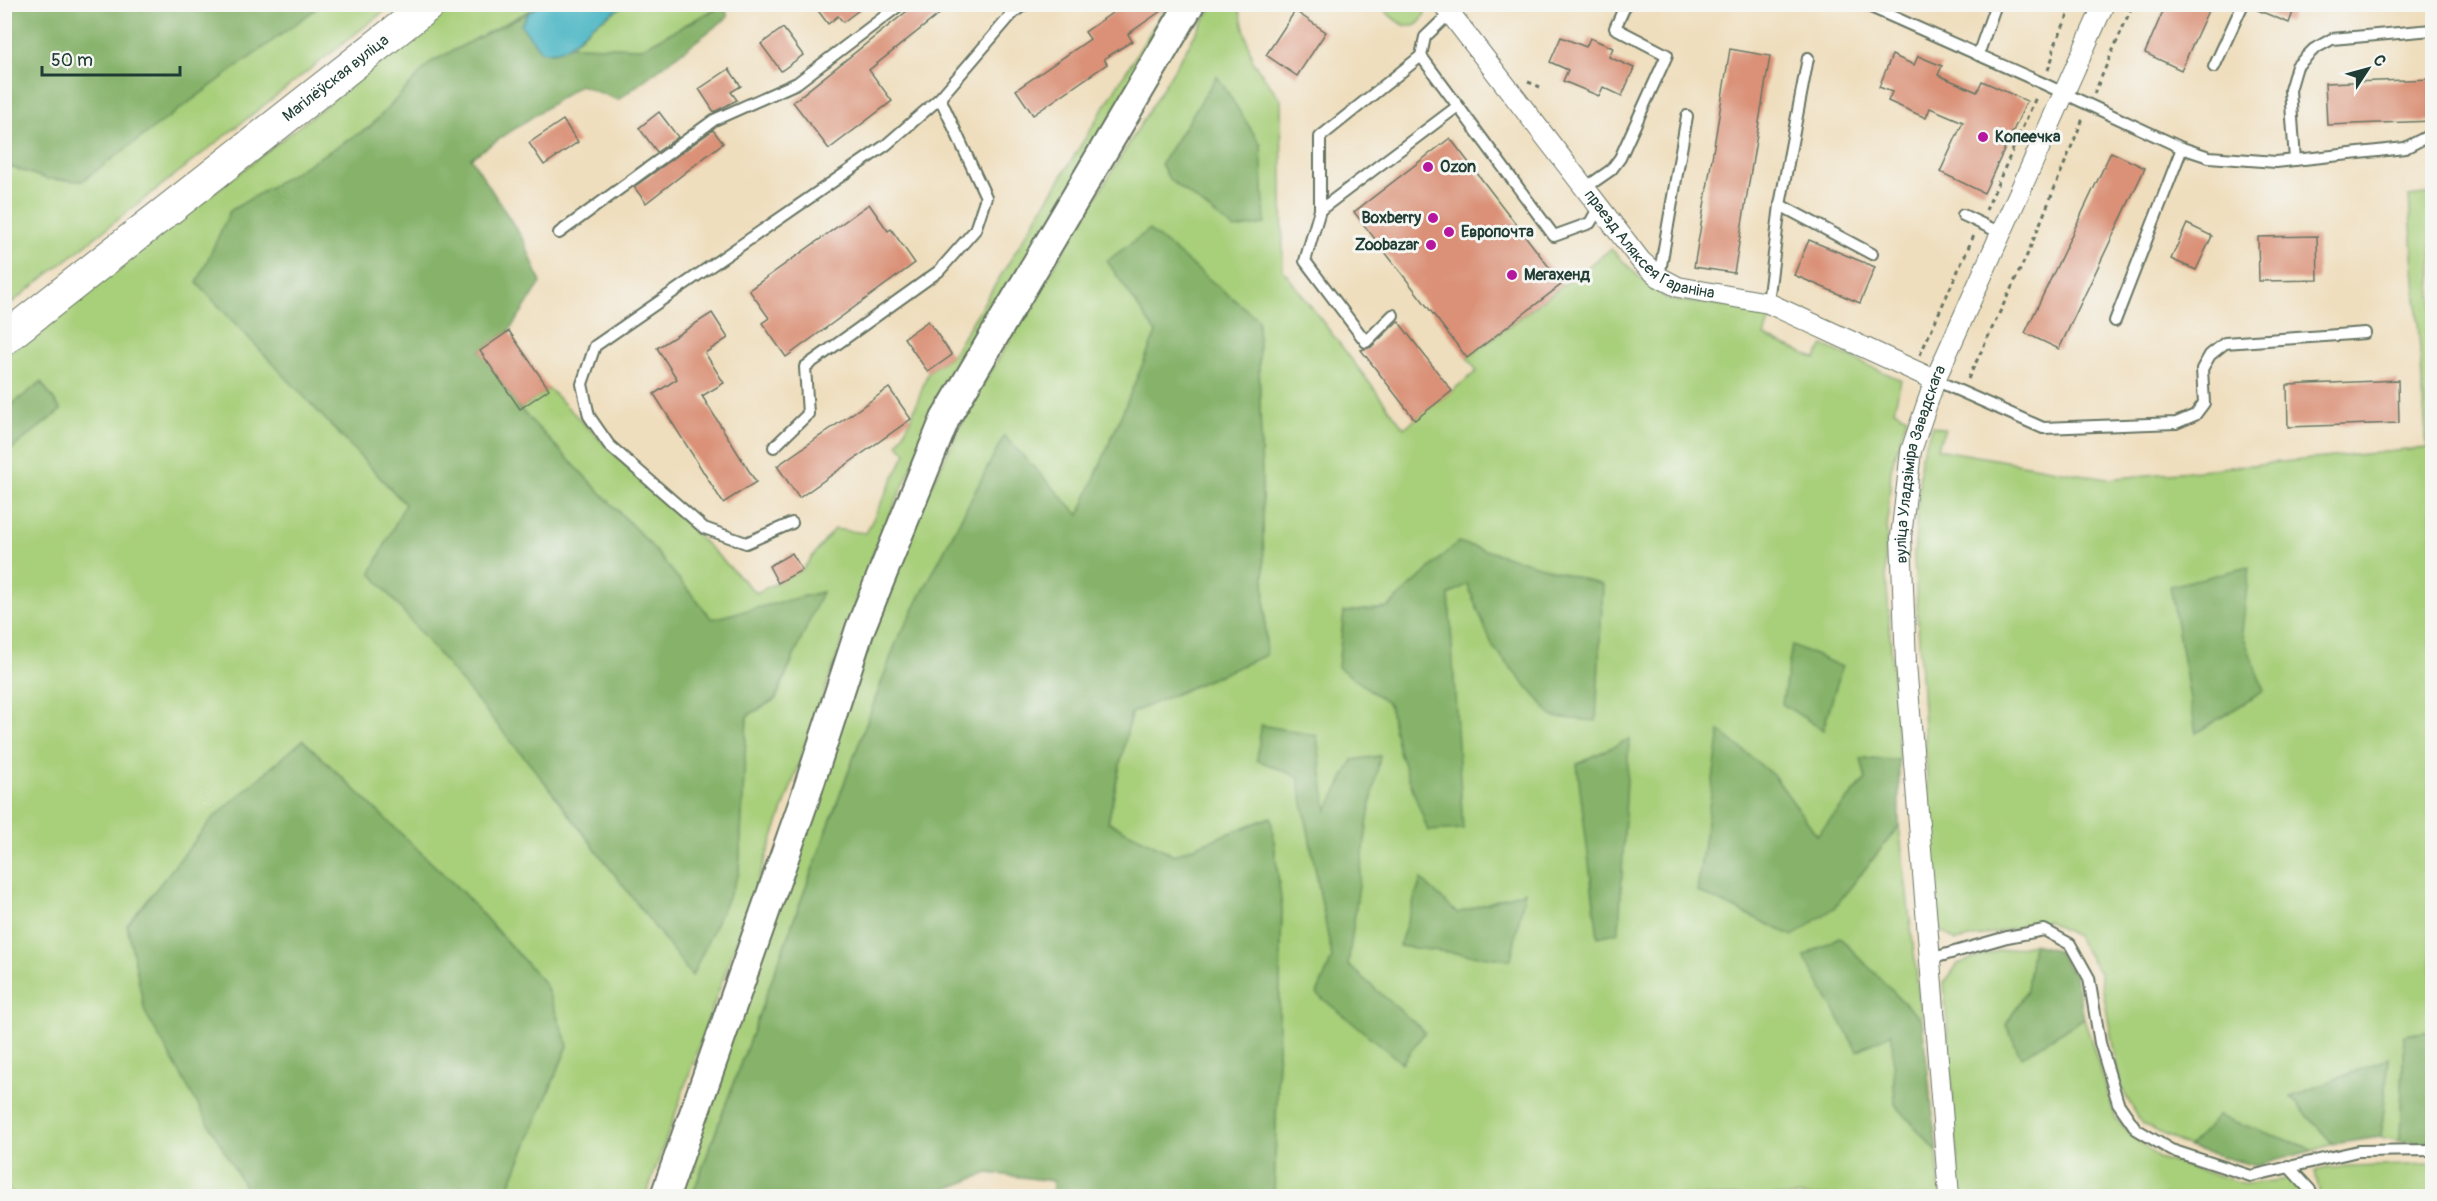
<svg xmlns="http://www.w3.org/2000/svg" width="2437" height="1201" font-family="Pangolin,sans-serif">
<rect width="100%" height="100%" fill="#f6f6f2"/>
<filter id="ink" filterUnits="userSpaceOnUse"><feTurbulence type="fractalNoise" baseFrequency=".0167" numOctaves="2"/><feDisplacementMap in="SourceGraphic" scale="12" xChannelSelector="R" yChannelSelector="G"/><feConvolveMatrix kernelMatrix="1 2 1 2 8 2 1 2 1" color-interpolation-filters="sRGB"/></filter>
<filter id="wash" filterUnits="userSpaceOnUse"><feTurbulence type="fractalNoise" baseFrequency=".008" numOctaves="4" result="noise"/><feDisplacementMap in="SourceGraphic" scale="24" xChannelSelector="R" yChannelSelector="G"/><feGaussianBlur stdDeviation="1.35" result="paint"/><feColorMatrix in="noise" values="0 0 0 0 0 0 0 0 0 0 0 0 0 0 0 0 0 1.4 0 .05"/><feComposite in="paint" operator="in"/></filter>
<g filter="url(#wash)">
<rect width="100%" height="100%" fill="#efdebd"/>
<g fill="#a8cf7a" stroke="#648657" stroke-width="1.5">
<path d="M724,4L642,48L571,46L592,26L625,5Z"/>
<path d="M321,5H392L5,308V165L47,179L82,181Z"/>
<path d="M455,5H540L431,62L370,127L230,211L198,283L405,504L539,775L692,975L739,873L747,716L776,699L821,592L712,619L648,542L520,409L549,389L756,593L802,570L834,529L866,533L906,453L898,444L911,419L928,372L952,355L1167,5H1177L928,431L878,541L646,1196H505L568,1046L545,984L463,893L303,740L237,1172L250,1196H17L5,1187V454L61,410L41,382L5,410V355Z"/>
<path d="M1213,5H1238L1253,62L1281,100L1283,270L1404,428L1477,371L1467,358L1611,249L1639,277L1668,300L1756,308L1770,319L1764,336L1816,359L1823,345L1901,380L1894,410L1907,417L1891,469L1885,562L1899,760L1862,759L1866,779L1817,836L1774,776L1834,908L1899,826L1922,1021L1839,937L1892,1033L1895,1104L1937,1152L1940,1196H1274L1282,908L1270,817L1174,855L1108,823L1131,713L1266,655L1258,319L1108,261L1156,333L1079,516L1004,436L896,643L692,1196H673L852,690L926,497L974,399Z"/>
<path d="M1380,5H1427C1420,41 1396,24 1380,5Z"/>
<path d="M2432,194V1031L2404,1035L2400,1141L2381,1137L2389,1059L2291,1097L2333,1144L2315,1150L2218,1116L2189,1147L2142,1124L2120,1086L2100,973L2076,936L2047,921L1956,941L1936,927L1914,558L1921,456L1932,426L1945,429L1937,449L2107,479L2427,448L2409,197Z"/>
<path d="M2033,944L2027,990L2006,1025L2022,1056L2084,1018L2116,1119L2158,1158L2246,1184L2289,1179L2304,1196H1960L1944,983L1958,964L1986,954Z"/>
<path d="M2432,1164V1196H2320L2315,1171L2326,1168Z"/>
</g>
<g fill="#86b26a" stroke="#52784f" stroke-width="1.5">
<path d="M5,4H321V5L82,181L47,179L5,165Z"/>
<path d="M724,5L728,17L618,100L580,85L471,158L524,241L541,283L509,331L480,351L520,409L648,542L712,619L822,592L775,699L747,716L739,873L692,976L539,775L371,573L405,504L197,283L230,211L370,127L431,62L529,12L521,25L550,53L571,46L642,48Z"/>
<path d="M1217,76L1261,145L1265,224L1234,229L1169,179L1161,164Z"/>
<path d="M1149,230L1258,319L1266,655L1131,713L1108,822L1174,855L1271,817L1282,908L1274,1196H1052L1053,1181L988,1173L929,1196H692L896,643L1004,436L1079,515L1156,333L1107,261Z"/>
<path d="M41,382L61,410L5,454V410Z"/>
<path d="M1458,542L1603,585L1596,721L1553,717L1493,647L1467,584L1449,595L1463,829L1428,831L1399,752L1389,704L1338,667L1344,612L1387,608Z"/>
<path d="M2249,567L2242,632L2264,691L2196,733L2170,586Z"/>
<path d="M1792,645L1842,667L1823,730L1782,704Z"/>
<path d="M1261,725L1317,736L1327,810L1353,760L1380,756L1368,819L1348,965L1425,1032L1402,1063L1317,994L1332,958L1298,777L1257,760Z"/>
<path d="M1720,731L1774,776L1817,835L1866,779L1861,759L1899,760V826L1834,908L1793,936L1697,891Z"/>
<path d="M1629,739L1619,932L1598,937L1577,764Z"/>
<path d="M303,740L463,893L545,984L568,1045L505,1196H250L145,1012L127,925L213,818Z"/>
<path d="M1421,879L1457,913L1525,891L1511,960L1399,946Z"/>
<path d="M1839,937L1922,1021L1937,1152L1895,1104L1892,1033L1857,1051L1804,956Z"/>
<path d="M2033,944L2056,950L2075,976L2084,1018L2021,1057L2006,1025L2027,990Z"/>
<path d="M2432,1031V1131L2427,1143L2400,1141L2404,1035Z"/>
<path d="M2389,1058L2381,1137L2333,1144L2291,1097Z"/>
<path d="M2218,1116L2315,1150L2255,1166L2189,1147Z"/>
</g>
<path fill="#49b6c4" stroke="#347a7c" stroke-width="1.5" d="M540,5V4L625,5C615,11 603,18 593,25C576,38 565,56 541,51L521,25L529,12Z"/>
<g id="blocks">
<g fill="#da9177">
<path d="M813,4H867L843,22L838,16L828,24Z"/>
<path d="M916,4H952L869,70L892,101L829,149L793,102Z"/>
<path d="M1125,4H1171L1128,34L1132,41L1104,59L1107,64L1033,115L1016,90L1090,39L1085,32Z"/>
<path d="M2166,4H2211L2181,70L2145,53Z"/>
<path d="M2250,4H2296L2289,23L2250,7Z"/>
<path d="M1295,11L1326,32L1297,76L1266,55Z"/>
<path d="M783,28L803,55L781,71L761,44Z"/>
<path d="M1561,37L1586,47L1590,38L1613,48L1609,57L1634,68L1622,96L1603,87L1599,96L1563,81L1568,70L1550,62Z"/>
<path d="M1730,49L1770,56L1734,273L1694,267Z"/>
<path d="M1892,55L1914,65L1918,56L1942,66L1938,75L1977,92L1982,81L2027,101L1984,193L1940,172L1963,122L1930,108L1926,118L1888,101L1892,92L1879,87Z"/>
<path d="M729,69L741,86L731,92L737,100L714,112L699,89Z"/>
<path d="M2433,79V121L2327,125L2325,83Z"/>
<path d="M659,112L678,137L657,152L639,128Z"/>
<path d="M563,120L578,142L544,165L529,143Z"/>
<path d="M713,130L723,143L646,203L634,187Z"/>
<path d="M1450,138L1562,284L1467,358L1354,212Z"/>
<path d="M2111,152L2145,168L2059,349L2025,333Z"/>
<path d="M869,204L888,231L891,229L915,263L786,357L762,323L769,318L749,290Z"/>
<path d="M2187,224L2212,236L2196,270L2171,259Z"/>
<path d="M2317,236L2318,280L2259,281L2258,237Z"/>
<path d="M1809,240L1875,267L1860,303L1794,275Z"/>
<path d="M712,313L728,338L705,353L724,383L702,396L756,482L723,503L654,394L677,379L657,348Z"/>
<path d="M928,321L952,355L928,372L904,338Z"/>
<path d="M1398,321L1452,391L1415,420L1361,350L1371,347Z"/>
<path d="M509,331L549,389L520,409L480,351Z"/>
<path d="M2398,380L2399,423L2288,427L2287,385Z"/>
<path d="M889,388L911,419L799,498L777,466Z"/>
<path d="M792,553L802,570L778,583L769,566Z"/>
</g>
</g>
</g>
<g filter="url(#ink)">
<use href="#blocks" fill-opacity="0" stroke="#687564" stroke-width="1.5"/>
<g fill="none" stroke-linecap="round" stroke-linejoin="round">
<g stroke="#687564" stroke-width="14">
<g id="lane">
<path d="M1864,4L2042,83L2182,148L2209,157L2276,162L2405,148L2432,134"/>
<path d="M1012,14L1024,4"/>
<path d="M1978,55L1996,4"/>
<path d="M1421,56L1554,236L1590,223L1599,207"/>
<path d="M2214,67L2243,4"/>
<path d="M2295,160L2290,90L2297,66L2314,49L2332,39L2432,30"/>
<path d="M1585,188L1611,170L1620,158L1667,55L1615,28L1626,4"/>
<path d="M1780,205L1872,254"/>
<path d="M1320,210L1458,106"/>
<path d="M1963,215L2001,233"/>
<path d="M559,233L714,120L797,83L901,4"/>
<path d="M1659,277L1687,116"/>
<path d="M1768,303L1780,205L1808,58"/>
<path d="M1393,315L1366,342L1305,261L1320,210V137L1421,56L1425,37L1450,13"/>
<path d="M2115,321L2182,148"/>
<path d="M1935,380L2043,428L2176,423L2195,415L2204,403L2202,369L2210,355L2225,343L2365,333"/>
<path d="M774,447L808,414L805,367L939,271L975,230L986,197L940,98"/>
<path d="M792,523L746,543L704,528L609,445L589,416L582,384L595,346L886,145L940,98L1012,14L1005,4"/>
<path d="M1930,959L2007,937L2044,930L2070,944L2089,978L2100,1043L2118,1103L2136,1129L2171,1150L2251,1176L2358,1151L2432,1150"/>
<path d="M2288,1166L2310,1190L2312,1196"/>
</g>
</g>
<g stroke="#687564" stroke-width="22">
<g id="street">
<path id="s1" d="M1443,4L1641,261L1659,277L1678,287L1768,303L1935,380"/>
<path id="s2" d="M1949,1196L1906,663L1901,537L1911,451L1935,380L2104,4"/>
</g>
</g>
<g stroke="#687564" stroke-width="32">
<path id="secondary" d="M665,1196L804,801L860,629L945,419L1190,4"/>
</g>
<g stroke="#687564" stroke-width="34">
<g id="primary">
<path id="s3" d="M4,339L430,4"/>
</g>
</g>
<g stroke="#687564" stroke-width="3" stroke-dasharray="4.5 4.5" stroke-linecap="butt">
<path d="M2048,70L2053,56L2054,47L2073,4"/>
<path d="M1528,82L1540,87"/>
<path d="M2094,94L2133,4"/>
<path d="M1986,210L2037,95"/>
<path d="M1920,355L1974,235"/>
<path d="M1968,379L2028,253L2084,116"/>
</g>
<use href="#lane" stroke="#fff" stroke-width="10"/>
<use href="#street" stroke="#fff" stroke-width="20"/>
<use href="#secondary" stroke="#fff" stroke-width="28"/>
<use href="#primary" stroke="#fff" stroke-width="32"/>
</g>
</g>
<g fill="#b5179e" stroke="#f6f6f2" stroke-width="2">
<circle cx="1983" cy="137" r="6"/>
<circle cx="1428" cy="167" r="6"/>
<circle cx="1433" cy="218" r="6"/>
<circle cx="1449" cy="232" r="6"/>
<circle cx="1431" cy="245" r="6"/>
<circle cx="1512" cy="275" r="6"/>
</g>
<g text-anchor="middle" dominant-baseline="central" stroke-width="6" stroke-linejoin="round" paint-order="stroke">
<g font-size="16" fill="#1f3d34" stroke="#f6f6f2">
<text stroke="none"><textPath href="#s3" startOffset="422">Магілёўская вуліца</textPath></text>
<text stroke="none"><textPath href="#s1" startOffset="322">праезд Аляксея Гараніна</textPath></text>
<text stroke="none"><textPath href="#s2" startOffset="736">вуліца Уладзіміра Завадскага</textPath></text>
</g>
<g font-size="16" font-weight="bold" fill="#1f3d34" stroke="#f6f6f2" text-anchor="start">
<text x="1995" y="137">Копеечка</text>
<text x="1440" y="167">Ozon</text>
<text x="1421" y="218" text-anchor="end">Boxberry</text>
<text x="1461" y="232">Европочта</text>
<text x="1419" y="245" text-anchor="end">Zoobazar</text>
<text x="1524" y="275">Мегахенд</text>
</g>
</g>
<rect width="2437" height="1201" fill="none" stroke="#f6f6f2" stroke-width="24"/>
<g transform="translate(2368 69) rotate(54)" stroke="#f6f6f2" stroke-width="4.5" paint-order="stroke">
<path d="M0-4.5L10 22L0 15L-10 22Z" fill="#1f3d34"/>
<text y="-9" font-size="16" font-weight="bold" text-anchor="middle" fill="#1f3d34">С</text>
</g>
<path d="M42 66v9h138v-9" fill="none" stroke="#1f3d34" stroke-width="3"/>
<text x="51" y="66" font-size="18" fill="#1f3d34" stroke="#f6f6f2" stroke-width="4.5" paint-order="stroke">50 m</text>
</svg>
